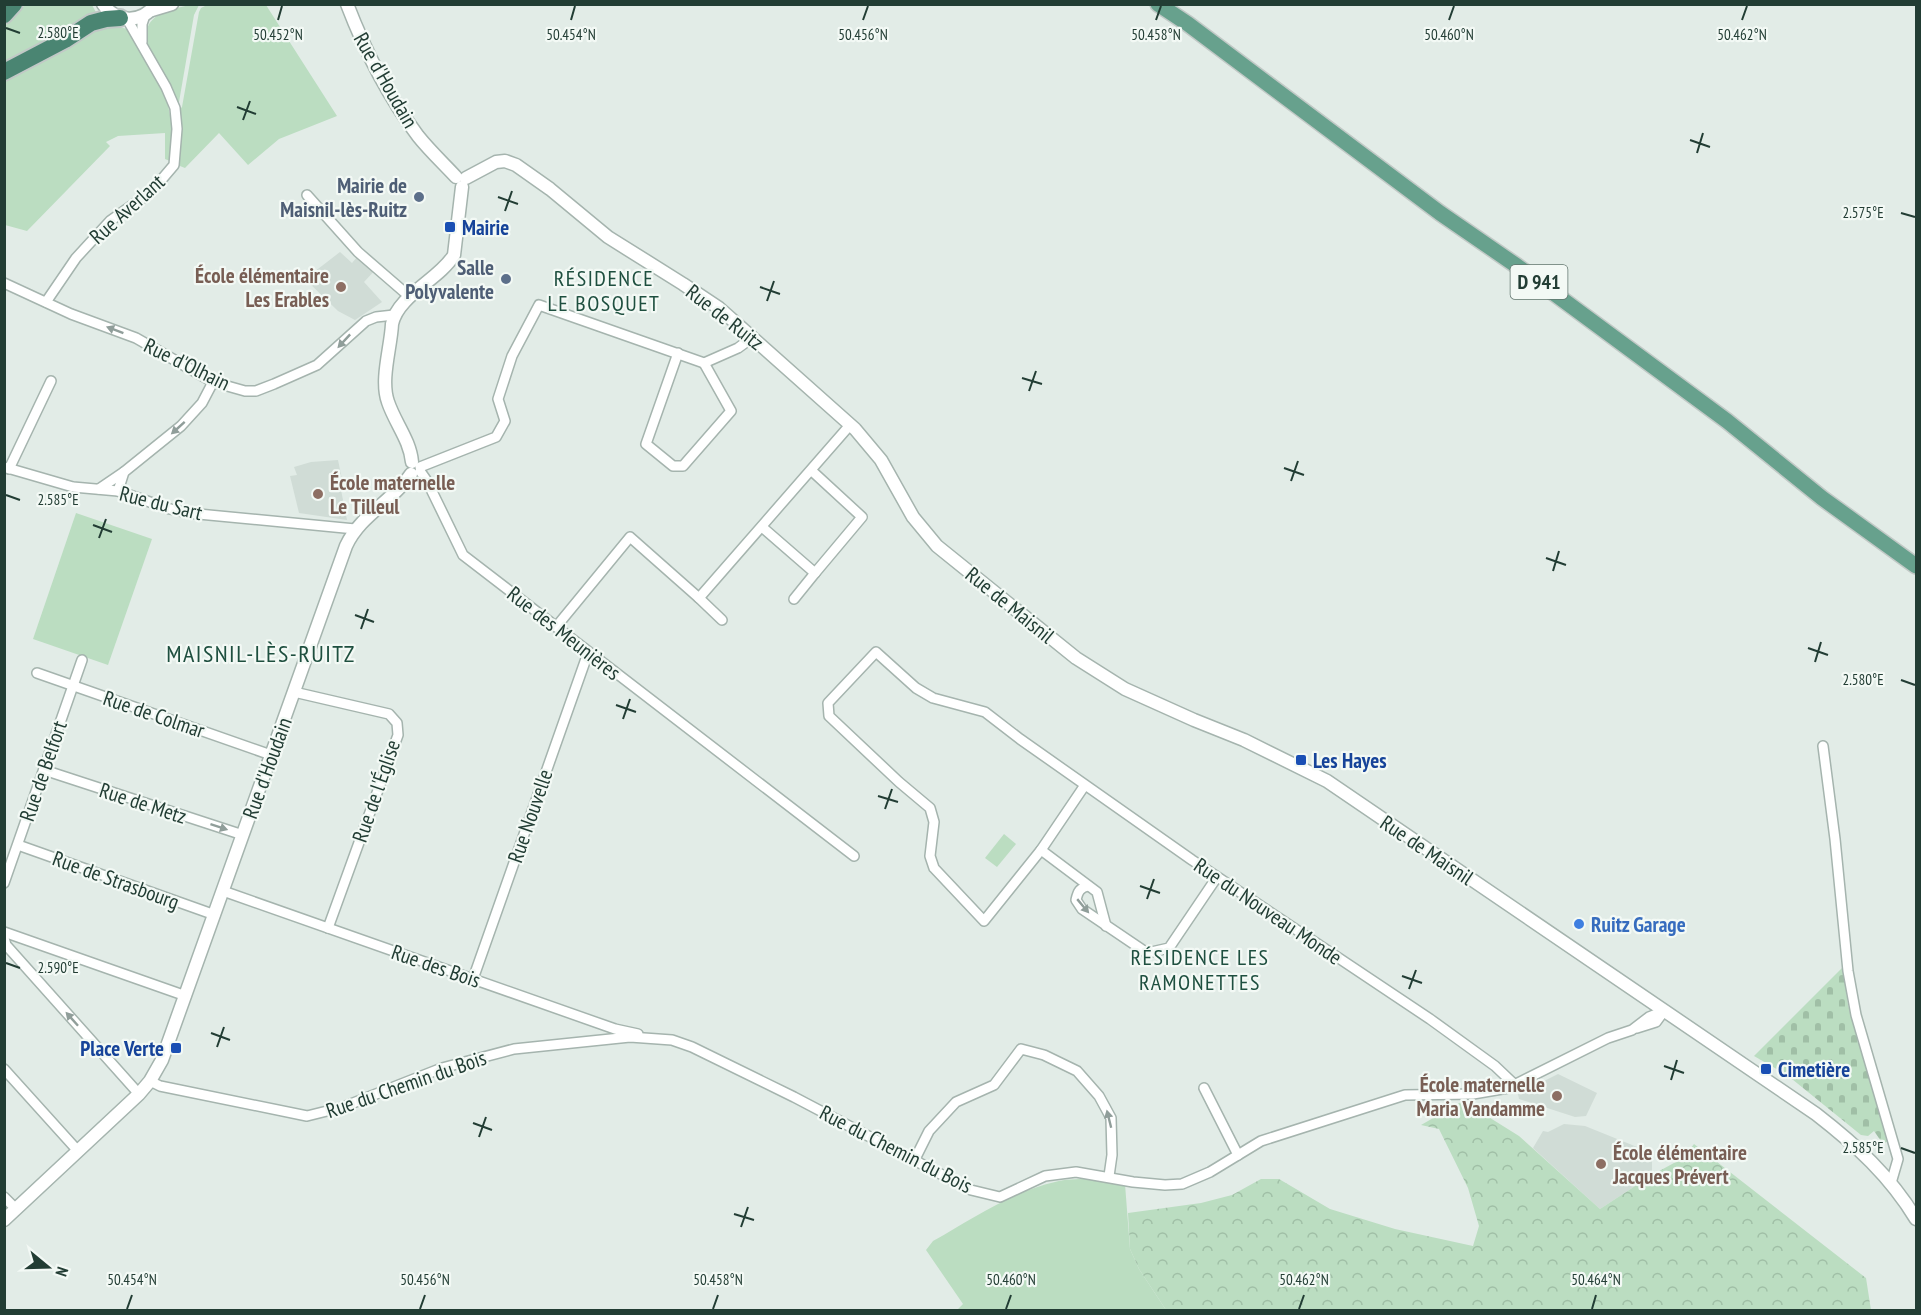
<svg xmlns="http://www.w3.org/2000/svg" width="1921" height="1315" font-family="'PT Sans Narrow',sans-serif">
<defs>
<pattern id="forest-crowns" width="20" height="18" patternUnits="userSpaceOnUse" patternTransform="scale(1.5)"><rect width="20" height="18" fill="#bbddc1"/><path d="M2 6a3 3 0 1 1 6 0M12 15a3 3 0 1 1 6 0" fill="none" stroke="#a0bfa6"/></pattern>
<pattern id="cemetery-stones" width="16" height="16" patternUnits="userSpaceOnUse" patternTransform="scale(1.5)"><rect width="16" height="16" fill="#bbddc1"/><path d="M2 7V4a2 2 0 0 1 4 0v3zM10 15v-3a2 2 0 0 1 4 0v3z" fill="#a0bfa6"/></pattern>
</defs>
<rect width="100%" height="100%" fill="#e2ece7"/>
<g fill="#d0dcd6">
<path d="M340,252L352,263L358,256L376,269L364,282L382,302L355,320L338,311L305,279Z"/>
<path d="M338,460L343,484L340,485L347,520L299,513L290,476L297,475L294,467L311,462Z"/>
<path d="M1558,1074L1597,1093L1586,1116L1575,1117L1519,1099L1518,1094Z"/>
<path d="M1564,1124L1585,1126L1652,1153V1175L1600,1209L1533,1148L1543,1131L1548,1132Z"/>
</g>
<g fill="#bbddc1">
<path d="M209,4L266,5L337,116L279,139L248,165L219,133L185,168L180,166L179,160V110L182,107L199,12L201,8Z"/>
<path d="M25,5H92L97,14L5,67L4,27Z"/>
<path d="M190,5H199L194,15L179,102L177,104C174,96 172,88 168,81C157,60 129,30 162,13C171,9 181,7 190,5Z"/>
<path d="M112,25L127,29L132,34C159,83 178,102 170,161L165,159V133L118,136L106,142L110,146L27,231L5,225L4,78L89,31Z"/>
<path d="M76,513L152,539L108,665L33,639Z"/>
<path d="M1004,834L1016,844L997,867L985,858Z"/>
<path d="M1088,1179L1125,1184L1130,1249L1139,1269L1166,1310H957L963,1304L926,1250L933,1241C972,1219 1011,1192 1055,1182C1065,1179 1077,1179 1088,1179Z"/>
</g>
<path fill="url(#forest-crowns)" d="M1463,1101L1519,1136L1600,1209L1652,1175L1683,1158L1694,1144L1866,1278L1871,1310H1166L1139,1269L1130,1249L1128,1213L1201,1203L1232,1195L1261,1179H1279L1330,1209L1395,1229L1473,1246L1479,1226L1468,1188L1439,1129L1421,1125Z"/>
<path fill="url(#cemetery-stones)" d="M1843,967L1848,1005L1888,1141L1883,1144L1874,1131L1868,1136L1861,1135L1787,1075L1754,1056Z"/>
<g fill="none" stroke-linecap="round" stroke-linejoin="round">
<g stroke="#a5b4ae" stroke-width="12">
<g id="minor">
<path d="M142,42V24L145,15"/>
<path d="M307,195L358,252L410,297"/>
<path d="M4,283L71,314L136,338L213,382L245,391H256L274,384L317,365L366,321L376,317L394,315"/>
<path d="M46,302L76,258L110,221L151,192L174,165L177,129L175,108L166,87L127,19"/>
<path d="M678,353L646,444L673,466H683L731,411L704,363"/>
<path d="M4,467L73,487L118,491L170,509L188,513L355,529"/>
<path d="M420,467L496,437L505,421L498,399L512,356L539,305L704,363L738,348L753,337"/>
<path d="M9,469L51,381"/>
<path d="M420,471L427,481L463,555L854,856"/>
<path d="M99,489L124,472"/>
<path d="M118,491L124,472L181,426L202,403L213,382"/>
<path d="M762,527L815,573L862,517L812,471"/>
<path d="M699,598L722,620"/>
<path d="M794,599L815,573"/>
<path d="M556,627L630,537L699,598L850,425"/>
<path d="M37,673L271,755"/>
<path d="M294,692L389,714L397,723L398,735L328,928"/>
<path d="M1823,746L1835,839L1848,971L1856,1015L1898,1159L1891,1183"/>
<path d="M44,770L243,835"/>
<path d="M1085,785L1041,850L984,921L934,868L930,856L934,822L930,808L899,782L829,716L828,703L876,652L916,688L933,698L985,712L1020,739L1192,860L1430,1019L1495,1066L1515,1085"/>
<path d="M18,845L215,915"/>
<path d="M1041,850L1097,892L1106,926"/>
<path d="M4,883L82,660"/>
<path d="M1088,886C1080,888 1078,891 1076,900L1082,909L1147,953L1169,948L1217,877"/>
<path d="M223,891L615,1029L638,1034"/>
<path d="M4,932L186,996"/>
<path d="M4,938L6,945L139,1094"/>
<path d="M473,979L588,653"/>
<path d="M1637,1028L1656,1022L1664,1011"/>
<path d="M4,1069L78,1151"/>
<path d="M150,1081L160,1086L307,1116L343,1107L442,1068L514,1049L630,1037L672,1040L692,1047L794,1097L971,1190L1000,1197L1045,1176L1076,1172L1133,1182L1165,1185L1182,1184L1210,1172L1261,1141L1405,1095L1473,1094L1508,1088L1608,1038L1632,1030L1649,1017L1664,1011"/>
<path d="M1204,1088L1238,1155"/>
<path d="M914,1161L929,1131L956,1102L994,1085L1021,1049L1044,1055L1077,1071L1099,1096L1111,1118L1112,1155L1109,1176"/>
<path d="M4,1197L16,1209"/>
</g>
</g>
<g stroke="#a5b4ae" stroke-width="15">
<g id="tertiary">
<path d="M103,4C117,24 142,23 156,4"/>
<path d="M347,4C365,51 388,96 418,136C430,151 444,164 456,177"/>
<path d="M152,10L172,4"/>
<path d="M466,178L496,162L505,161L516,165L550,189L608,237L683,284L719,308L855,429L881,460L913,517L937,546L1076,658L1125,689L1194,720L1244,740L1327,781L1816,1114C1856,1145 1890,1176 1916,1219"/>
<path d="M412,462C410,440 395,423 388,402C380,380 391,347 392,324C398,295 439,280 454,255L462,187"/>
<path d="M4,1220L139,1094L150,1081L162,1060L346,546C360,515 393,501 411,474"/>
</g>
</g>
<g stroke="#c1c9c6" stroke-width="18">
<path id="primary" d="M1158,4L1188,24L1440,213L1517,266L1727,421L1822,498L1916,566"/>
</g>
<g stroke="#c1c9c6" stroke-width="20">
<g id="trunk">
<path d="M4,15L14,4"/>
<path d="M4,72L65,40L91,23L106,19L120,18"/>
</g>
</g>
<use href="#minor" stroke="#fff" stroke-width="9"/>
<use href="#tertiary" stroke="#fff" stroke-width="12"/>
<use href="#primary" stroke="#67a18d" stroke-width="15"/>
<use href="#trunk" stroke="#4a8572" stroke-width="16"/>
</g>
<defs><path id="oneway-solid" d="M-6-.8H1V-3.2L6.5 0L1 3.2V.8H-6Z" transform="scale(1.5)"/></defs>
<g fill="#909e9a">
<use href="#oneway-solid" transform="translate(115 330) rotate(-159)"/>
<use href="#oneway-solid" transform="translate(344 341) rotate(133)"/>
<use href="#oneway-solid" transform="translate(178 428) rotate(138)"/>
<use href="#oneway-solid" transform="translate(219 827) rotate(18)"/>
<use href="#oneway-solid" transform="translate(1083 906) rotate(50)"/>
<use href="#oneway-solid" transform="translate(72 1019) rotate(-132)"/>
<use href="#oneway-solid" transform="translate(1109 1119) rotate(-104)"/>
</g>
<path fill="none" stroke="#223d34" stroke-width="2" d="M278,20L282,6M571,20L575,6M863,20L868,6M1156,20L1161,6M1449,20L1454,6M1742,20L1747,6M6,28L20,33M237,107L256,114M243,120L250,101M1690,140L1710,147M1697,153L1703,133M498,197L518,204M505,211L512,191M1901,213L1915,217M760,287L780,294M767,301L774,281M1022,378L1042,384M1029,391L1036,371M1284,468L1304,475M1291,481L1298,461M6,495L20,500M93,525L112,532M99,538L106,519M1546,558L1566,565M1553,571L1559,551M355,615L374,622M361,629L368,609M1808,648L1828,655M1815,662L1821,642M1901,680L1915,685M616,705L636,712M623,719L630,699M878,796L898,802M885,809L892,789M1140,886L1160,893M1147,899L1154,879M6,963L20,968M1402,976L1422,983M1409,989L1416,970M211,1033L230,1040M217,1047L224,1027M1664,1066L1684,1073M1671,1080L1677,1060M473,1123L492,1130M479,1137L486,1117M1901,1148L1915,1153M734,1214L754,1220M741,1227L748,1207M127,1309L132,1295M420,1309L425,1295M713,1309L718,1295M1006,1309L1011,1295M1299,1309L1304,1295M1592,1309L1596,1295"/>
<g fill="#5c6f8a" stroke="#f3f9f5" stroke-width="2">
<circle cx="419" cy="197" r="6"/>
<circle cx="506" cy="279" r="6"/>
</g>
<g fill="#1a4fb4" stroke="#f3f9f5" stroke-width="2">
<rect x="444" y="221" width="12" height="12" rx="3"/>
<rect x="1295" y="754" width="12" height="12" rx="3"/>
<rect x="170" y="1042" width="12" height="12" rx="3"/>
<rect x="1760" y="1063" width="12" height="12" rx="3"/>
</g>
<g fill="#8d6e63" stroke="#f3f9f5" stroke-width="2">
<circle cx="341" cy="287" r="6"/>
<circle cx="318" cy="494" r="6"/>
<circle cx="1557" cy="1096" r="6"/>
<circle cx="1601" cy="1164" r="6"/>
</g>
<circle fill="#3f7fe0" stroke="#f3f9f5" stroke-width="2" cx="1579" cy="924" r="6"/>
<g text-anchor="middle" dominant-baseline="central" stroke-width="4.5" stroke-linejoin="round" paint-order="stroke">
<rect fill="#f3f9f5" stroke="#61756e" stroke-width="1.5" x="1510.5" y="265" width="57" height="34" rx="4.5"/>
<g font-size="20" font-weight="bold" fill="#223d34">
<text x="1539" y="282">D 941</text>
</g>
<g font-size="21" fill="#223d34" stroke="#f3f9f5">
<text transform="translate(386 80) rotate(60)">Rue d'Houdain</text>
<text transform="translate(127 209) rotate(-42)">Rue Averlant</text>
<text transform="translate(725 317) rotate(38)">Rue de Ruitz</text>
<text transform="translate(187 364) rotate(26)">Rue d'Olhain</text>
<text transform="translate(161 503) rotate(14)">Rue du Sart</text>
<text transform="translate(1010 605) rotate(39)">Rue de Maisnil</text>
<text transform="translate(564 633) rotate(38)">Rue des Meunières</text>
<text transform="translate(154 714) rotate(19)">Rue de Colmar</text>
<text transform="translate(267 768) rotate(-70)">Rue d'Houdain</text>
<text transform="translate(43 771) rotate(-71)">Rue de Belfort</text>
<text transform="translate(376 791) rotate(-71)">Rue de l'Église</text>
<text transform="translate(143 803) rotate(18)">Rue de Metz</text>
<text transform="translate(530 816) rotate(-71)">Rue Nouvelle</text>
<text transform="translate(1427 850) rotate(34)">Rue de Maisnil</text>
<text transform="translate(116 880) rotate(20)">Rue de Strasbourg</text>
<text transform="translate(1268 911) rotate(34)">Rue du Nouveau Monde</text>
<text transform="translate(436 966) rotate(19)">Rue des Bois</text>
<text transform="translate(406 1084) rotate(-19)">Rue du Chemin du Bois</text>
<text transform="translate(896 1149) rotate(27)">Rue du Chemin du Bois</text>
</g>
<g font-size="21" font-weight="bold" fill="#4e5e75" stroke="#f3f9f5" text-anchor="end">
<text x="407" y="185">Mairie de<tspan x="407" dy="24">Maisnil-lès-Ruitz</tspan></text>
<text x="494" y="267">Salle<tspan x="494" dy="24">Polyvalente</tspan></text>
</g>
<g font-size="21" font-weight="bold" fill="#164399" stroke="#f3f9f5" text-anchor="start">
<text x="462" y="227">Mairie</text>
<text x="1313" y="760">Les Hayes</text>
<text x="164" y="1048" text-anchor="end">Place Verte</text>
<text x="1778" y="1069">Cimetière</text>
</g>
<g font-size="21" font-weight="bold" fill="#785e54" stroke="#f3f9f5" text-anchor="end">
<text x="329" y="275">École élémentaire<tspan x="329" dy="24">Les Erables</tspan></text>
<text x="330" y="482" text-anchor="start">École maternelle<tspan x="330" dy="24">Le Tilleul</tspan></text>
<text x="1545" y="1084">École maternelle<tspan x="1545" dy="24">Maria Vandamme</tspan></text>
<text x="1613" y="1152" text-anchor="start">École élémentaire<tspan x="1613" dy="24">Jacques Prévert</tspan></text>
</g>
<g font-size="21" font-weight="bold" fill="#366cbe" stroke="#f3f9f5" text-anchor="start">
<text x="1591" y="924">Ruitz Garage</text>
</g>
<g font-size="22" letter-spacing="1.5" fill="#1e4f3f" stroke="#f3f9f5">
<text x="604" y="278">RÉSIDENCE<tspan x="604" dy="25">LE BOSQUET</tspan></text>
<text x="1200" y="957">RÉSIDENCE LES<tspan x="1200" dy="25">RAMONETTES</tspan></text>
</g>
<g font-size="24" letter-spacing="1.5" fill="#1e4f3f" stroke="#f3f9f5">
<text x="261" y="653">MAISNIL-LÈS-RUITZ</text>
</g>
</g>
<g font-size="15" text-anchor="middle" fill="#223d34" stroke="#f3f9f5" stroke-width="4.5" stroke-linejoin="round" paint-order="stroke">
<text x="58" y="38">2.580°E</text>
<text x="571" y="40">50.454°N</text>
<text x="863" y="40">50.456°N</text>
<text x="1156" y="40">50.458°N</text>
<text x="1449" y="40">50.460°N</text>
<text x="1742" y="40">50.462°N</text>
<text x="278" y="40">50.452°N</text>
<text x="1863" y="218">2.575°E</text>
<text x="58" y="505">2.585°E</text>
<text x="1863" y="685">2.580°E</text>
<text x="58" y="973">2.590°E</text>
<text x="1863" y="1153">2.585°E</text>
<text x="132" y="1285">50.454°N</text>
<text x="425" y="1285">50.456°N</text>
<text x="718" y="1285">50.458°N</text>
<text x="1011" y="1285">50.460°N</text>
<text x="1304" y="1285">50.462°N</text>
<text x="1596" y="1285">50.464°N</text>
</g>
<rect width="1921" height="1315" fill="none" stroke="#223d34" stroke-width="12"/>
<g transform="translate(48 1267) rotate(109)" stroke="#f3f9f5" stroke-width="4.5" paint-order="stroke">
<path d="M0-4.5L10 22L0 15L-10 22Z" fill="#223d34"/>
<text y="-9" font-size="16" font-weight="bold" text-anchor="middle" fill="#223d34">N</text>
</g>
</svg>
